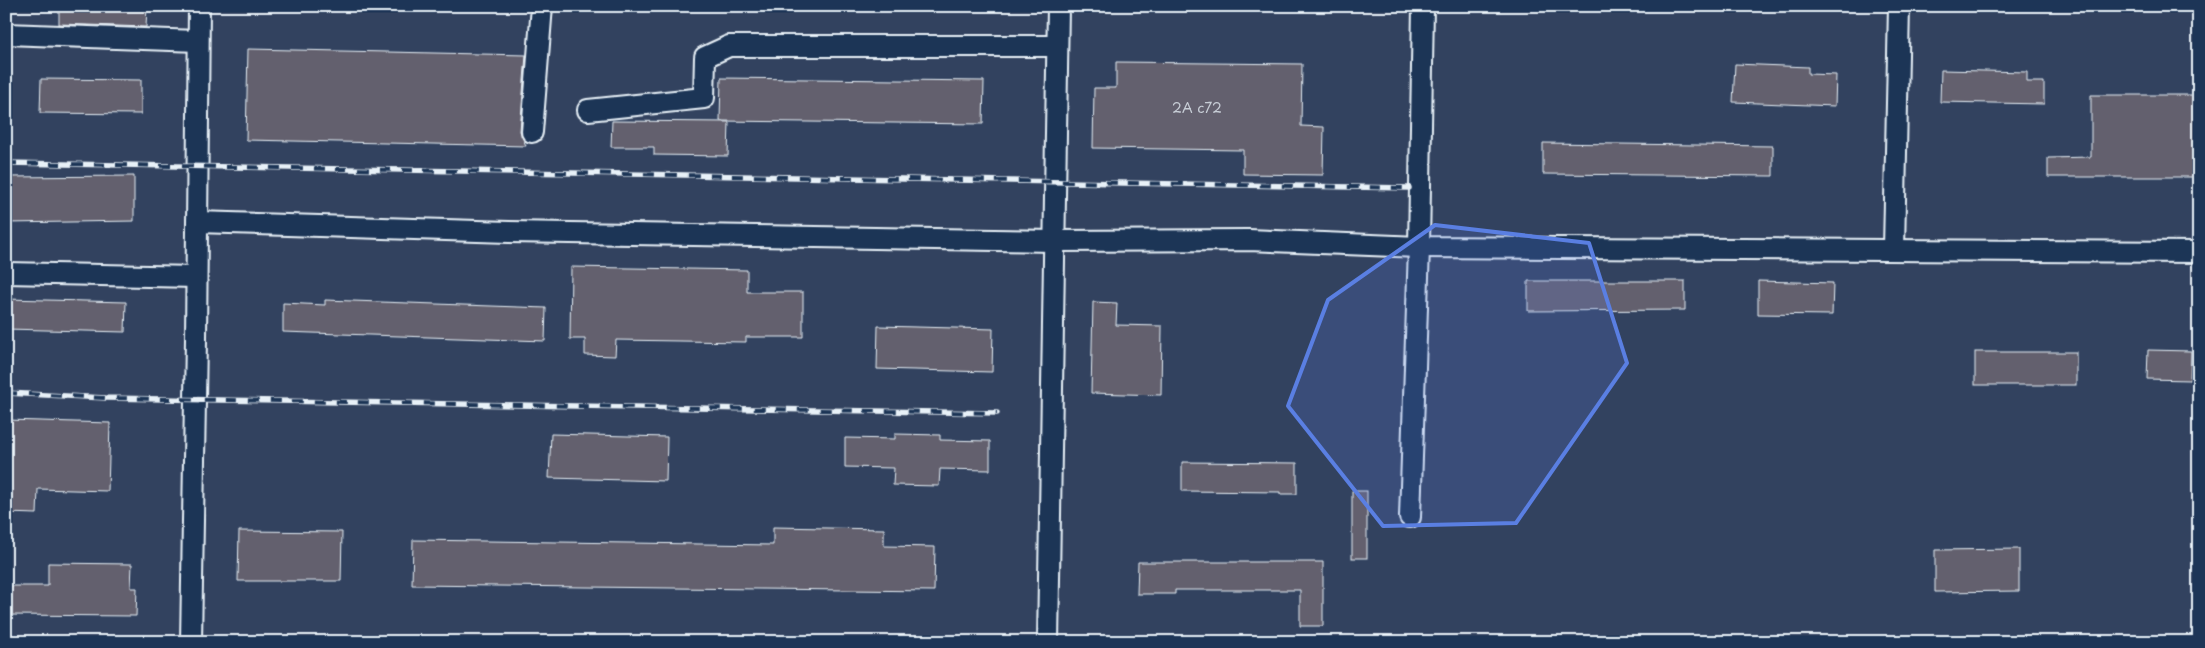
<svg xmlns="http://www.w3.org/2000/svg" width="2205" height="648" font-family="'Playpen Sans',sans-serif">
<rect width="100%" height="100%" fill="#1d3557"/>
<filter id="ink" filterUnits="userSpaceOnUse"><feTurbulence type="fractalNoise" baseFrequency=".02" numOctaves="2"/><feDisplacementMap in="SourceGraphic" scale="10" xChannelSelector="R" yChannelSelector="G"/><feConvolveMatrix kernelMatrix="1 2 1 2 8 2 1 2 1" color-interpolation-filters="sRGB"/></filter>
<g filter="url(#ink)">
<rect fill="#32425e" x="6" y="6" width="2193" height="636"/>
<g fill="#63616e" stroke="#e8f1f8">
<path d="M59,6H147L146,27L59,24Z"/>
<path d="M248,49L526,55L520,131L526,146L246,140Z"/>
<path d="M1116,62L1302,64L1301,126L1324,127L1323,175L1243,174V150L1093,148L1094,88H1116Z"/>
<path d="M1735,64L1808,67V74L1836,75L1835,106L1733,102Z"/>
<path d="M1941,70L2027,72V82H2044V104L1940,102Z"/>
<path d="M721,78L984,81L983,124L720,121Z"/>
<path d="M41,79L141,80V114L40,113Z"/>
<path d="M2091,95H2199V177H2048V158L2091,157Z"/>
<path d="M612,121L729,122L728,156L654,155V147H611Z"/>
<path d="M1543,143L1773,146V176L1543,174Z"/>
<path d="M134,176V221L6,223V177Z"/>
<path d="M571,267L747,270V292H803V337H746V342L616,340L615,356L585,355V339H570Z"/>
<path d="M1528,281H1685V310L1528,311Z"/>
<path d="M1758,281L1833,283L1832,315L1758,314Z"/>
<path d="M6,299L126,302L125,332L6,329Z"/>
<path d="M325,300L546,308L545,341L283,332V303L325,305Z"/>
<path d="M1093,302L1117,303L1116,325L1162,326L1161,395L1091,393Z"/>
<path d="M878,326L993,329L992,372L877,369Z"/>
<path d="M2148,350L2191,351L2190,380L2147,379Z"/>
<rect x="1975" y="352" width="101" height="33"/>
<path d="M6,420L110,423L108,491L38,489L37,514L6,513Z"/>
<path d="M551,434L667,437L666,481L549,478Z"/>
<path d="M895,434L940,435V440L990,441V470L940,469L939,486L893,485L894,468L845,467V438L895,439Z"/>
<path d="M1182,462L1297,463V494H1280V492L1182,491Z"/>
<rect x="1352" y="491" width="15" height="67"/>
<path d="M773,527L884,529V546L935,547L934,591L412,585L413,540L773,545Z"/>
<path d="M239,531L342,532L341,581H238Z"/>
<path d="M2019,549V591L1935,592V550Z"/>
<path d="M1138,562H1323V626H1300V590H1175V594H1137Z"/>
<path d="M48,563L132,564L131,588H137L136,616L6,615V586H48Z"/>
</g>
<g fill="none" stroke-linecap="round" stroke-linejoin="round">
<g stroke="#e8f1f8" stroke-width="24">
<g id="minor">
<path d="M6,34L198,41"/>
<path d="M588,110L704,98L705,57L729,46H1057"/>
<path d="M532,132L542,6"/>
<path d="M197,222L509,232L1054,241L1249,240L1419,247L2199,252"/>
<path d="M1894,249L1899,6"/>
<path d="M6,273L196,277"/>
<path d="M1410,517L1419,247L1423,6"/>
<path d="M191,642L196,339L199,6"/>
<path d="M1048,642L1058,6"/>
</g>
</g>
<use href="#minor" stroke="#1d3557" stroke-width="20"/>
<g stroke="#e8f1f8" stroke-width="5.5">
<g id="rail">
<path d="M6,163L1409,188"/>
<path d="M6,393L106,398L997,413"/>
</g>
</g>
<use href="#rail" stroke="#1d3557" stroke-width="4" stroke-dasharray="11" stroke-linecap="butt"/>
</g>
</g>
<path fill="#5a7fe2" fill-opacity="0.2" stroke="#5a7fe2" stroke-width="4" stroke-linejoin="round" d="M1435,225L1589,243L1627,363L1516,523L1383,526L1288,406L1328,300Z"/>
<g text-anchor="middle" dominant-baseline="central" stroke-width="4.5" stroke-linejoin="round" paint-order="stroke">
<g font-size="14" fill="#c7cdd6">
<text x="1197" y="107">2А с72</text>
</g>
</g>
<rect width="2205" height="648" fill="none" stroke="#1d3557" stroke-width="25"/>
<rect x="12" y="12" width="2180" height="623" fill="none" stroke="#e8f1f8" stroke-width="2" filter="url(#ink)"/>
</svg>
